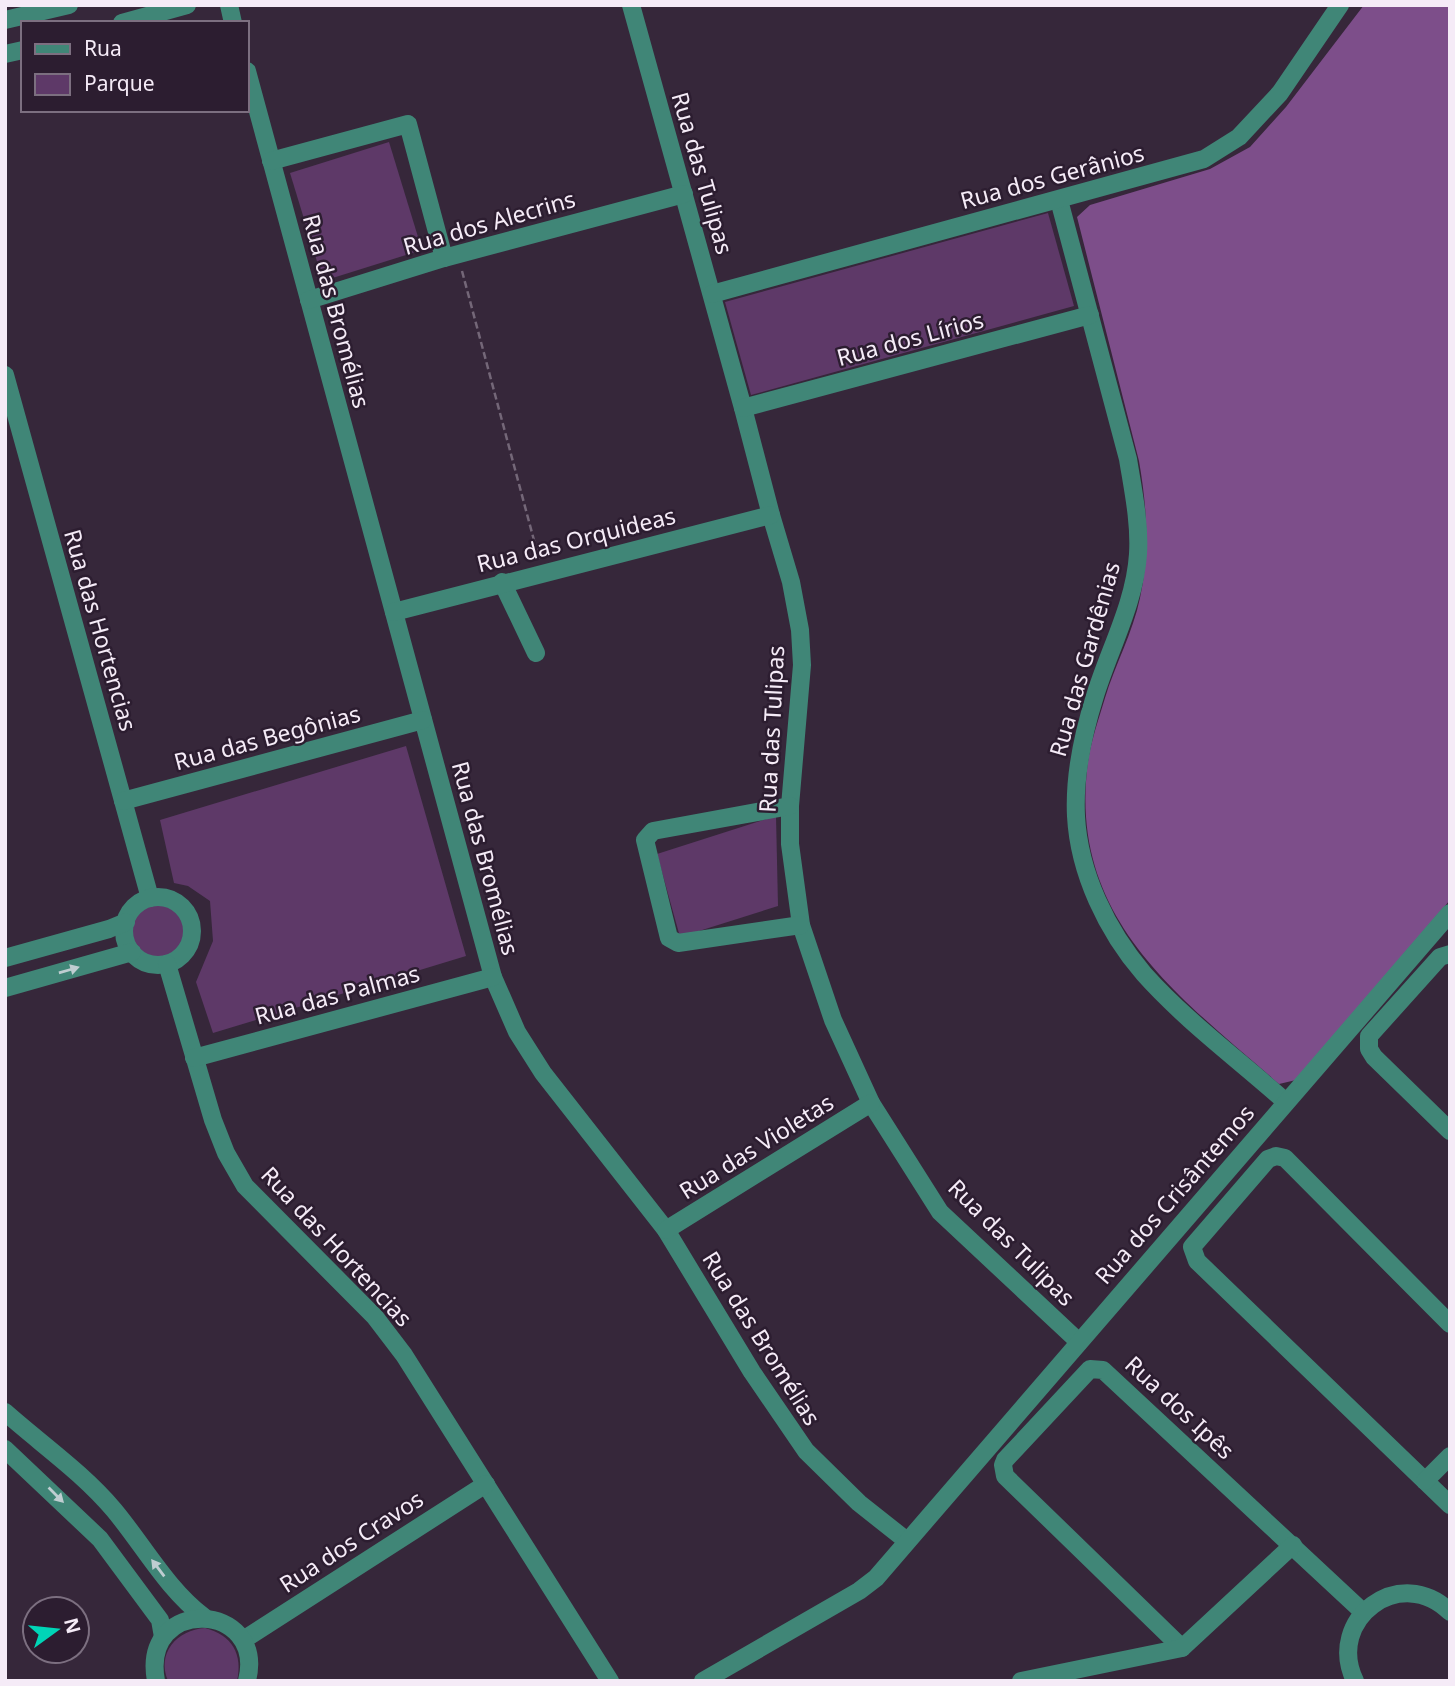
<svg xmlns="http://www.w3.org/2000/svg" width="1455" height="1686" font-family="'Noto Sans',sans-serif">
<rect width="100%" height="100%" fill="#36273a"/>
<g fill="#5e3968">
<path d="M389,142L422,250L323,281L290,173Z"/>
<path d="M1048,213L1074,306L751,395L725,302Z"/>
<path d="M406,746L466,956L213,1033L196,982L213,941L210,901L188,886L174,883L160,820Z"/>
<path d="M776,816L778,906L680,937L657,854Z"/>
<circle cx="158" cy="931" r="27"/>
<path d="M205,1628C232,1635 243,1654 237,1681H168C156,1653 177,1630 205,1628Z"/>
</g>
<path fill="#7d4e8a" d="M1364,5H1450V900L1296,1080L1279,1084C1179,996 1071,921 1087,770C1089,747 1098,721 1105,698C1115,665 1133,632 1140,598C1150,553 1147,507 1139,461L1077,217L1090,205L1210,169L1250,147L1286,107Z"/>
<g fill="none" stroke-linecap="round" stroke-linejoin="round">
<path stroke="#746778" stroke-width="2.5" stroke-dasharray="7 3.5" stroke-linecap="butt" d="M462,271L539,559"/>
<g stroke="#408677" stroke-width="18">
<path d="M229,5L233,23"/>
<path d="M631,5L743,408L771,515L791,582L800,630L802,665L790,806V844L801,925L833,1020L871,1103L940,1212L1079,1342"/>
<path d="M5,20L69,5"/>
<path d="M122,23L187,5"/>
<path d="M5,54L23,50"/>
<path d="M247,71L493,977L517,1032L543,1073L666,1230L752,1372L806,1451L859,1503L907,1541"/>
<path d="M271,161L408,124L444,258"/>
<path d="M1059,200L1128,459C1133,490 1140,523 1138,554C1135,603 1109,650 1095,696C1083,734 1074,776 1076,816C1079,873 1107,931 1144,974C1186,1021 1239,1060 1286,1102"/>
<path d="M712,294L1204,159L1239,137L1280,93L1340,5"/>
<path d="M309,300L444,258L684,194"/>
<path d="M5,375L150,898"/>
<path d="M743,408L1090,315"/>
<path d="M502,582L536,653"/>
<path d="M394,612L771,515"/>
<path d="M123,801L423,720"/>
<path d="M790,806L653,831L645,840L669,938L678,943L801,925"/>
<circle cx="158" cy="931" r="34"/>
<path d="M1450,954L1440,957L1369,1036V1049L1374,1057L1450,1131"/>
<path d="M5,958L109,929L126,922"/>
<path d="M167,964L213,1120L226,1153L245,1186L375,1317L404,1355L610,1681"/>
<path d="M5,988L132,952"/>
<path d="M194,1058L493,977"/>
<path d="M666,1230L871,1103"/>
<path d="M1450,1324L1285,1158L1276,1156L1268,1159L1192,1247L1197,1261L1450,1505"/>
<path d="M5,1412C41,1444 83,1473 114,1510C144,1546 167,1589 204,1617"/>
<path d="M5,1449L100,1539L160,1620L163,1637"/>
<path d="M1425,1481L1450,1456"/>
<path d="M243,1640L486,1484"/>
<path d="M1182,1648L1005,1476L1003,1465L1005,1460L1090,1369L1103,1370L1363,1612"/>
<path d="M156,1681C140,1595 267,1601 247,1681"/>
<path d="M703,1681L859,1591L876,1578L1450,913"/>
<path d="M1021,1681L1182,1648L1293,1545"/>
<path d="M1355,1681C1325,1619 1401,1563 1450,1612"/>
</g>
</g>
<defs><path id="oneway-solid" d="M-6-.8H1V-3.2L6.5 0L1 3.2V.8H-6Z" transform="scale(1.75)"/></defs>
<g fill="#bfcdd1">
<use href="#oneway-solid" transform="translate(69 970) rotate(-16)"/>
<use href="#oneway-solid" transform="translate(56 1495) rotate(45)"/>
<use href="#oneway-solid" transform="translate(158 1568) rotate(-127)"/>
</g>
<g text-anchor="middle" dominant-baseline="central" stroke-width="5" stroke-linejoin="round" paint-order="stroke">
<g font-size="23" fill="#f5ebf7" stroke="#2c1d30">
<text transform="translate(703 173) rotate(74)">Rua das Tulipas</text>
<text transform="translate(1052 176) rotate(-15)">Rua dos Gerânios</text>
<text transform="translate(489 222) rotate(-16)">Rua dos Alecrins</text>
<text transform="translate(337 311) rotate(75)">Rua das Bromélias</text>
<text transform="translate(910 338) rotate(-15)">Rua dos Lírios</text>
<text transform="translate(576 539) rotate(-14)">Rua das Orquideas</text>
<text transform="translate(101 630) rotate(74)">Rua das Hortencias</text>
<text transform="translate(1084 659) rotate(-74)">Rua das Gardênias</text>
<text transform="translate(771 729) rotate(-87)">Rua das Tulipas</text>
<text transform="translate(267 737) rotate(-15)">Rua das Begônias</text>
<text transform="translate(486 858) rotate(75)">Rua das Bromélias</text>
<text transform="translate(337 994) rotate(-15)">Rua das Palmas</text>
<text transform="translate(756 1146) rotate(-32)">Rua das Violetas</text>
<text transform="translate(1174 1194) rotate(-49)">Rua dos Crisântemos</text>
<text transform="translate(1012 1242) rotate(45)">Rua das Tulipas</text>
<text transform="translate(337 1246) rotate(47)">Rua das Hortencias</text>
<text transform="translate(762 1338) rotate(58)">Rua das Bromélias</text>
<text transform="translate(1180 1407) rotate(43)">Rua dos Ipês</text>
<text transform="translate(351 1541) rotate(-33)">Rua dos Cravos</text>
</g>
</g>
<rect width="1455" height="1686" fill="none" stroke="#f5ebf7" stroke-width="14"/>
<rect x="21" y="21" width="228" height="91" fill="#2c1d30" stroke="#7c6f80" stroke-width="2"/>
<rect x="35" y="44" width="35" height="10" fill="#408677" stroke="#7c6f80" stroke-width="2"/>
<text x="84" y="56" font-size="21" fill="#f5ebf7">Rua</text>
<rect x="35" y="74" width="35" height="21" fill="#5e3968" stroke="#7c6f80" stroke-width="2"/>
<text x="84" y="91" font-size="21" fill="#f5ebf7">Parque</text>
<g transform="translate(56 1630) rotate(75)"><circle r="33" fill="#2c1d30" stroke="#7c6f80" stroke-width="2"/>
<path d="M0-5L12 26L0 18L-12 26Z" fill="#00d5b7"/>
<text y="-10" font-size="19" font-weight="bold" text-anchor="middle" fill="#f5ebf7">N</text>
</g>
</svg>
